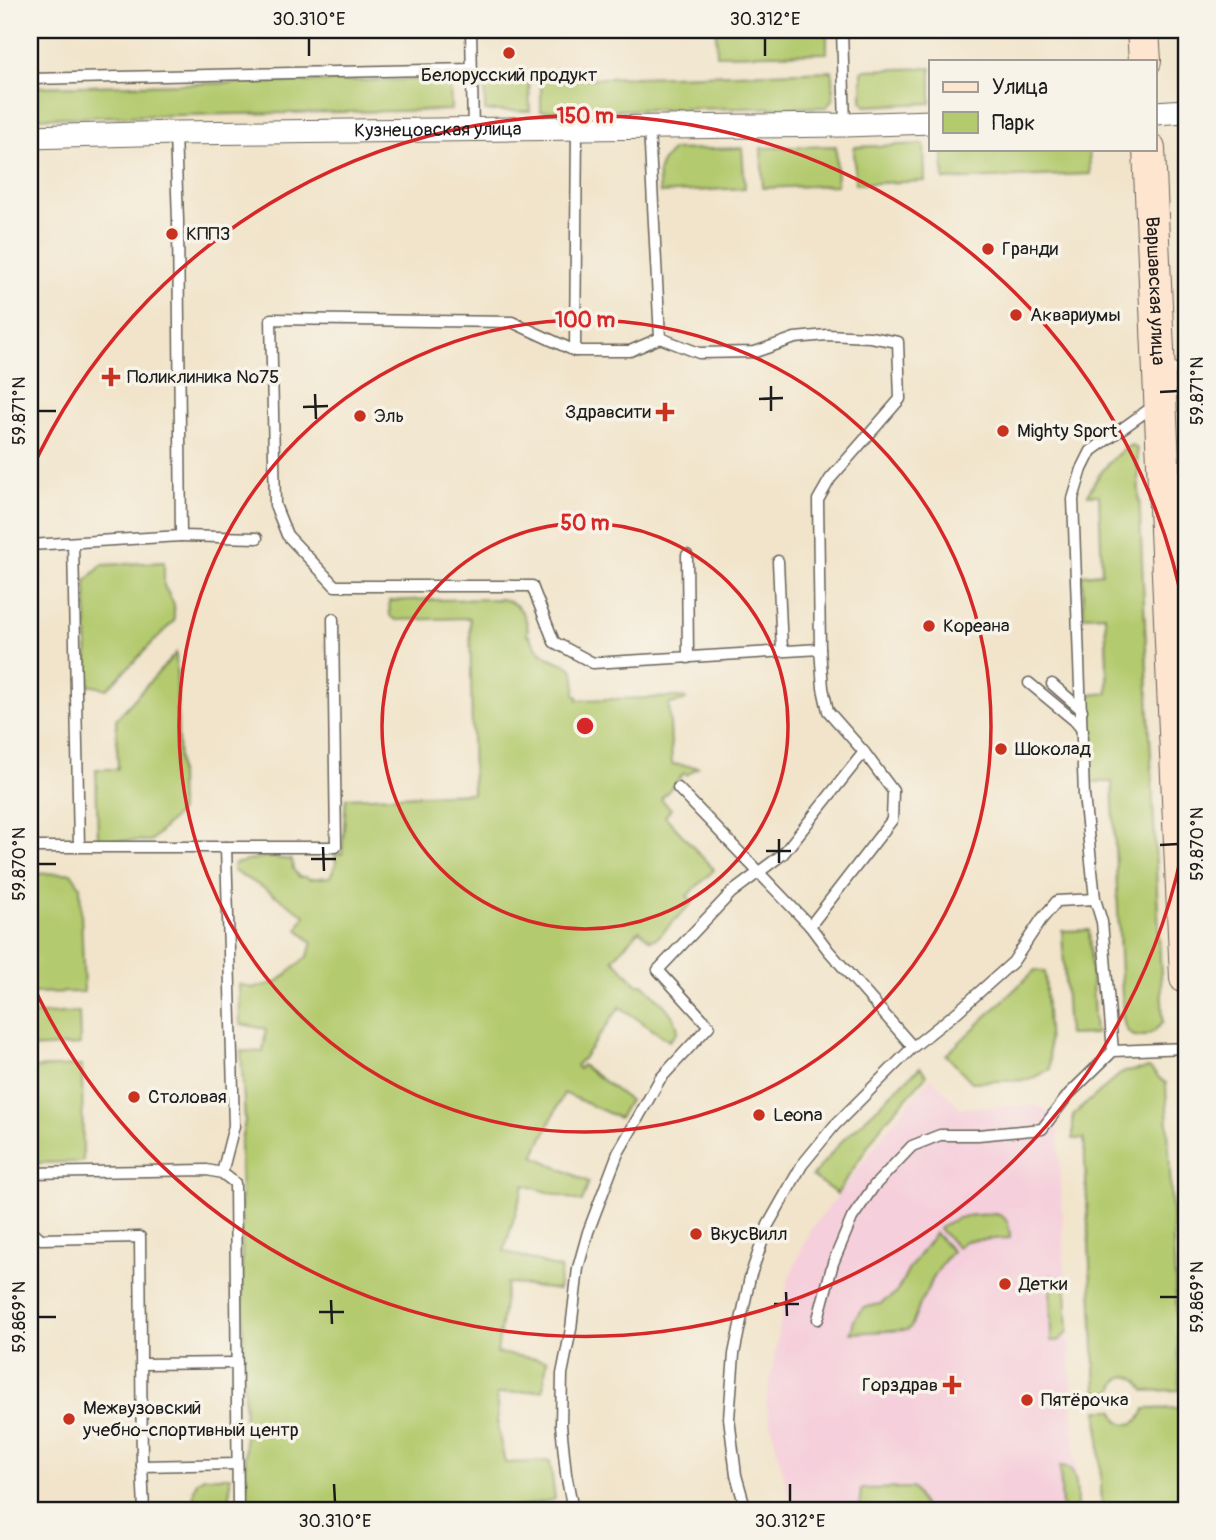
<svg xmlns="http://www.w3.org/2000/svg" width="1216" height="1540" font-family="Pangolin,sans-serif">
<rect width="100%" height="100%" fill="#f7f3e8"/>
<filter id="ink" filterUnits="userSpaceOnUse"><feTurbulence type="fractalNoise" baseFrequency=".0143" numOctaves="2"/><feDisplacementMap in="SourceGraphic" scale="14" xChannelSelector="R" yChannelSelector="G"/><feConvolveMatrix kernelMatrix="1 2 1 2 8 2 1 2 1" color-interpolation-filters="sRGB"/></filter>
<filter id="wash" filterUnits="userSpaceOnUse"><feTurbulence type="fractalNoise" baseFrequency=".00686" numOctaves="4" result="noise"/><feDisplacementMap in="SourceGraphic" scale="28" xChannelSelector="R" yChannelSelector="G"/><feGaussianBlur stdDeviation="1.57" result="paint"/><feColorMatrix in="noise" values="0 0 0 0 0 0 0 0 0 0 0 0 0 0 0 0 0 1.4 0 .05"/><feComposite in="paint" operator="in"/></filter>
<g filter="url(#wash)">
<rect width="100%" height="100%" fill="#f1e4ca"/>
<path fill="#f5cfdb" d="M931,1077L960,1108L1037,1105L1057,1117L1078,1510H800L788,1494L766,1404L788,1280L810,1230L836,1198L888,1128Z"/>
<g fill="#b4ca6e" stroke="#687345" stroke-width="2">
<path d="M716,30H827V53L717,55Z"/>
<path d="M931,68V103L865,106L862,100V70Z"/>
<path d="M832,71L833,98L827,107L541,111V80Z"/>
<path d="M450,79L451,110L30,118V87Z"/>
<path d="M485,79H529L530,111H485Z"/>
<path d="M924,144L925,181L855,184L854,147Z"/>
<path d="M836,146L837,185L763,188L761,148Z"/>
<path d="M742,148L745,188L660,193C658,171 655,167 673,150Z"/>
<path d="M943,149H1089L1090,174L944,180Z"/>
<path d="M1132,445L1137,449L1163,1022C1150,1039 1127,1045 1123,1018L1112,782H1091L1088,695L1108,693L1105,615L1084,616L1082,575L1102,573L1099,495H1088C1093,480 1117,450 1132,445Z"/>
<path d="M164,562V586L174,604V621L107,689L88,685L86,581L102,565Z"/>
<path d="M428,599L429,601L431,600L501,599C518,602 526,613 528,630L526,632L527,635H529C535,648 543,656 557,661C562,663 568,665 571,668C577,675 575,687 575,696H578V700L681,697L686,699L684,701L669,704L672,764L698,767L687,775L684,773L661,799L671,809L665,816L714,870L687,896L693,902L657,938L650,940L639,930L613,959L637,984H643C652,993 682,1019 677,1032C676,1034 671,1039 669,1041L620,1007L582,1060H580L576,1066L579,1069L582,1065L629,1100L619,1118L564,1093L534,1156L589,1182L582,1202L524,1185L504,1251L561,1269L558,1290L507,1283L497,1353L547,1360L543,1390L497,1394L498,1430L505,1463L550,1461L555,1499L508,1510H246L240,1146L245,1121L241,1051L263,1052L266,1029L240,1024L239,984L252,988L276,983L308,956L312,943L298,929L305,915L262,887L233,871V864L265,857L292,860L293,869L299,877H307L309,879L330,877L336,864L335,854H342L346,798L473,793L470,618L396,620L390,616L389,601Z"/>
<path d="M176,653L180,811L151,841L98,840L96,769H118L116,719Z"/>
<path d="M71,873L80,886L84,992L30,993V874Z"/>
<path d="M1089,930L1095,1034L1068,1035L1062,931Z"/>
<path d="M1035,970L1045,972L1050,1069L1029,1080L972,1082L946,1055Z"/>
<path d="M79,1012L80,1045L30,1048V1015Z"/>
<path d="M82,1066L83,1162L30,1163V1068Z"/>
<path d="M920,1067L927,1075L881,1126L837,1194L812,1176L842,1141Z"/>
<path d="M1149,1068C1156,1073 1158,1079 1166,1083L1180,1390L1144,1391L1138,1381C1124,1372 1117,1377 1113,1392L1096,1391L1084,1139H1073V1115L1119,1075L1125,1072Z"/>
<path d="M996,1214C1008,1216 1010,1227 1010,1238L965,1241L957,1247L939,1229C955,1214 974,1215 996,1214Z"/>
<path d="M935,1233L952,1251C933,1274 921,1299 911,1327L907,1330L851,1333L854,1320L863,1308L880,1304L896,1293L909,1269Z"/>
<path d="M1050,1276L1061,1279L1066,1287L1068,1332L1059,1341H1051Z"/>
<path d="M1181,1408L1185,1510H1102L1098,1410H1113L1119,1422C1132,1427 1141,1422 1145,1409Z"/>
<path d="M1060,1466C1081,1466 1076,1495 1077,1510H1062Z"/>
<path d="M204,1477H230V1510H194C194,1497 190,1483 204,1477Z"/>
<path d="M913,1488L926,1510H859L861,1489Z"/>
</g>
</g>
<g filter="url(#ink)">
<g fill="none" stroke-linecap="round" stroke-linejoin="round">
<g stroke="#676259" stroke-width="13">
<g id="lane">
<path d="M471,30L473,130"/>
<path d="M842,30L845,125"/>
<path d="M30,79L472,69"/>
<path d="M649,128L660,338L699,353L755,352L795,338L827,335L870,337L898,342L900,399L830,479L818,500L820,649L593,663L554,642L532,586H335L287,535L275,505L271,319L512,322L575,351H630L660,338"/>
<path d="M175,133L178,221L181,536L257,538"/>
<path d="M575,351L577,129"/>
<path d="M1162,370L1186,369"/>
<path d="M73,543L79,846"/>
<path d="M30,545L181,536"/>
<path d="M687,555L688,658"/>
<path d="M778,561L782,650"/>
<path d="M820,649L823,688L828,711L864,752L893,791L892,820L810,926L828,950L913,1047L957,1012L1013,962L1041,920L1057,901L1095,899L1102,922L1113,1051"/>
<path d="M1029,683L1075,721L1083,731"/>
<path d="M1052,684L1082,710"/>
<path d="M678,788L810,926"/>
<path d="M30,847H226L234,1126L222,1173"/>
<path d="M226,847H336L333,619"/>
<path d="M1095,899L1084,795L1073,499L1082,469L1091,451L1155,405"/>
<path d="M30,1173L207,1170L222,1173L235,1183L238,1510"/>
<path d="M30,1229L41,1239L140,1237L142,1466"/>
<path d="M818,1319L833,1263L852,1218L874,1186L912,1146L940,1135H978L1042,1129L1069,1094L1113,1051L1186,1048"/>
<path d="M142,1364L237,1363"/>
<path d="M144,1510L142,1466L237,1464"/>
<path d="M573,1510L566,1474L561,1425L562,1374L571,1329L578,1268L588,1232L618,1153L660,1079L709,1026L658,970L731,893L783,854L864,752"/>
<path d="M746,1510L736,1475L729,1418L734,1354L750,1277L768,1225L802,1165L834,1126L913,1047"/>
</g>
</g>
<g stroke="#676259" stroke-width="25">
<g id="street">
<path d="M1155,113L1186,111"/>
<path id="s1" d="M30,137L175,133L845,125L931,122"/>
</g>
</g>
<g stroke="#676259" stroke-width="34">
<g id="secondary">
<path d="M1143,30L1145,61"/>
<path id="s2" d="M1149,149L1186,978"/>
</g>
</g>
<use href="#lane" stroke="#fff" stroke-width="10"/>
<use href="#street" stroke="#fff" stroke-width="23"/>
<use href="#secondary" stroke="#fde5d0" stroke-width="32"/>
</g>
</g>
<path fill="none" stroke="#1c1c1c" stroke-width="2.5" d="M309,38V56M765,38V56M771,386V411M1160,392L1178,391M315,394L316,419M759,399L783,398M303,407L328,406M38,411H56M779,839V863M1160,845L1178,844M323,847L324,871M766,851H791M311,859H336M38,864H56M786,1292L787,1316M1160,1297H1178M331,1300L332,1324M774,1304H799M319,1312H344M38,1317H56M334,1484L335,1502M790,1484V1502"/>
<g fill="none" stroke="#d62828" stroke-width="3.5">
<circle cx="585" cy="726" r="203"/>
<circle cx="585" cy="726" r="406"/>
<path d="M1186 832A610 610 0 0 1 30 979M30 473A610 610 0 0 1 1186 620"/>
</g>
<g fill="#c8321e" stroke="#f7f3e8" stroke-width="2.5">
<circle cx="509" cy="53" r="7"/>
<circle cx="172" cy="234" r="7"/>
<circle cx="988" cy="249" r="7"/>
<circle cx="1016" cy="315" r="7"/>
<path d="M107.5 366.5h7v7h7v7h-7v7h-7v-7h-7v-7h7z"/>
<path d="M661.5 401.5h7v7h7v7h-7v7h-7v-7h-7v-7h7z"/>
<circle cx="360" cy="416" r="7"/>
<circle cx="1003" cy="431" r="7"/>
<circle cx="929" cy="626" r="7"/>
<circle cx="1001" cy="749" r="7"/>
<circle cx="134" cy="1097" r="7"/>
<circle cx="759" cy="1115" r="7"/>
<circle cx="696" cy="1234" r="7"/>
<circle cx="1005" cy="1284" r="7"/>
<path d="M948.5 1374.5h7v7h7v7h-7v7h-7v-7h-7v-7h7z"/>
<circle cx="1027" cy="1400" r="7"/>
<circle cx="69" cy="1419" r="7"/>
</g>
<g text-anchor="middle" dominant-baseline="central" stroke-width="7" stroke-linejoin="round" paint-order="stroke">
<g font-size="19" fill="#1c1c1c" stroke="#f7f3e8" text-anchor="start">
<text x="509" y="75" text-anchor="middle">Белорусский продукт</text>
<text x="186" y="234">КПП3</text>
<text x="1002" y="249">Гранди</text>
<text x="1030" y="315">Аквариумы</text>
<text x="127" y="377">Поликлиника №75</text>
<text x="651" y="412" text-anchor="end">Здравсити</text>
<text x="374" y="416">Эль</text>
<text x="1017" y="431">Mighty Sport</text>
<text x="943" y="626">Кореана</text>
<text x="1015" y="749">Шоколад</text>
<text x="148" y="1097">Столовая</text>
<text x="773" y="1115">Leona</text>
<text x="710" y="1234">ВкусВилл</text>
<text x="1019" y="1284">Детки</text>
<text x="938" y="1385" text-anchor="end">Горздрав</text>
<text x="1041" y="1400">Пятёрочка</text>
<text x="83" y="1408">Межвузовский<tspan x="83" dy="22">учебно-спортивный центр</tspan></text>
</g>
<g font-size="19" fill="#1c1c1c" stroke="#f7f3e8">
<text stroke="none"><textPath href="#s1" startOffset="408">Кузнецовская улица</textPath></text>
<text stroke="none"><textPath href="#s2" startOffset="142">Варшавская улица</textPath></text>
</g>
</g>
<circle cx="585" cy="726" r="10" fill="#d62828" stroke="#f7f3e8" stroke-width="3.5"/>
<g font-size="21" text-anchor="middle" font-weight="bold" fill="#d62828" stroke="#f7f3e8" stroke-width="7" stroke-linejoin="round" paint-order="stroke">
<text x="585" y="123">150 m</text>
<text x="585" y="327">100 m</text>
<text x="585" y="530">50 m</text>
</g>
<rect width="1216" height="1540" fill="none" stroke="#f7f3e8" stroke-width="77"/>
<rect x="929" y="60" width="228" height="91" fill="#f7f3e8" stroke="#9f9d96" stroke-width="2"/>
<rect x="943" y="82" width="35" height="10" fill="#fde5d0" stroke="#9f9d96" stroke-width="2"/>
<text x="992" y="94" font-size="21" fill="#1c1c1c">Улица</text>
<rect x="943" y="112" width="35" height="21" fill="#b4ca6e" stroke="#9f9d96" stroke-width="2"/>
<text x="992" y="130" font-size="21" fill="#1c1c1c">Парк</text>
<rect x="38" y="38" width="1140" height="1464" fill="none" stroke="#1c1c1c" stroke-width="2.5"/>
<g font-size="18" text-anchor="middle" fill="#1c1c1c">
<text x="309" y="25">30.310°E</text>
<text x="765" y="25">30.312°E</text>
<text transform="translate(1197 391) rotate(-90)" y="6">59.871°N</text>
<text transform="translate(19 411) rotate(-90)" y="6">59.871°N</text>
<text transform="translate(1197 844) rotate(-90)" y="6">59.870°N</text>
<text transform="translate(19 864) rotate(-90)" y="6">59.870°N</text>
<text transform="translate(1197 1297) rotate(-90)" y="6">59.869°N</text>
<text transform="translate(19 1317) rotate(-90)" y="6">59.869°N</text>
<text x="335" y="1527">30.310°E</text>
<text x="790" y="1527">30.312°E</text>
</g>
</svg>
